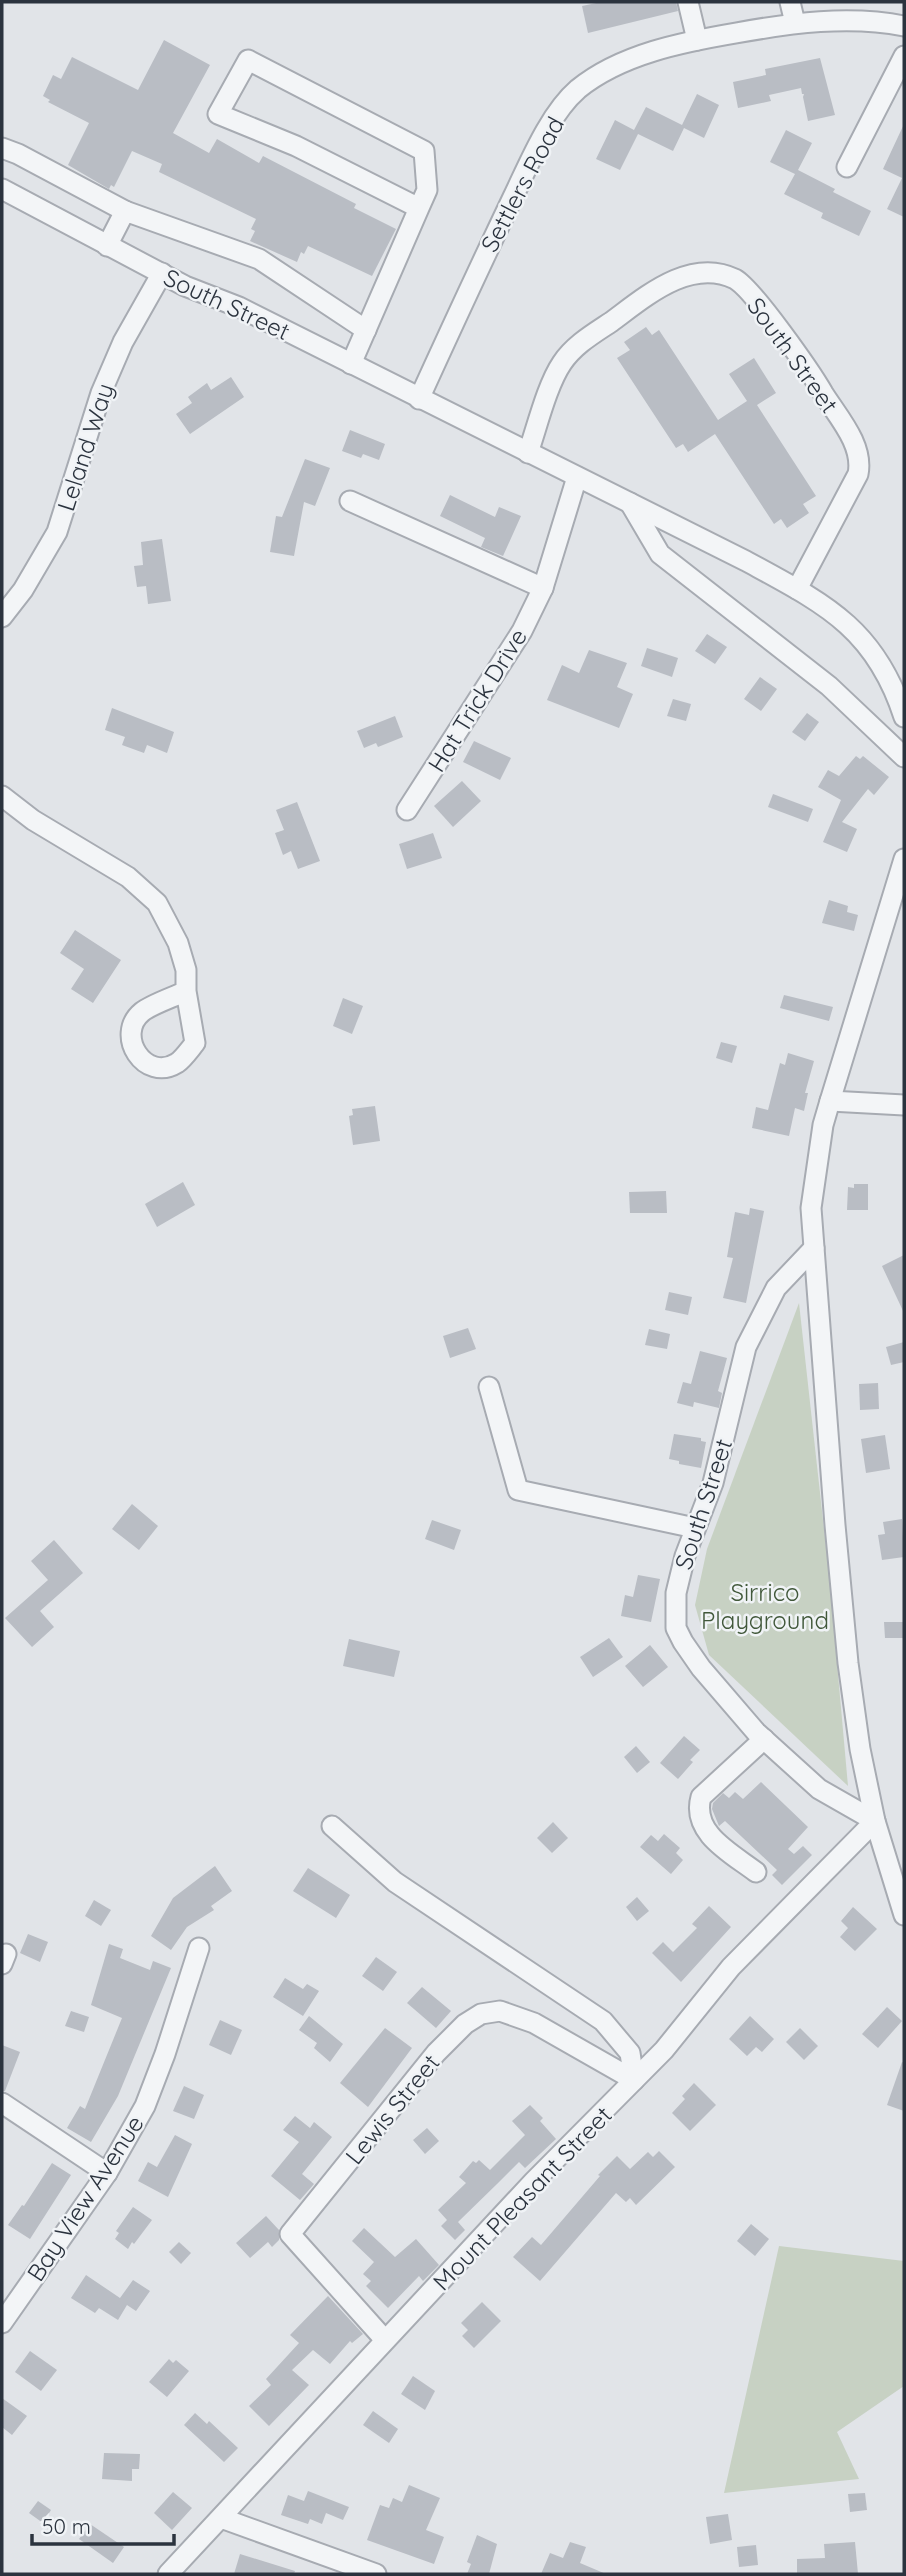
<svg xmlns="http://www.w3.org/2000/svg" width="906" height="2576" font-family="Quicksand,sans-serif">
<rect width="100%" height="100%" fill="#e1e4e8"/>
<g fill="#c7d1c3">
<path d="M799,1303L829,1574L848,1786L709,1655L695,1605L707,1549Z"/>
<path d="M779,2246L904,2261V2386L837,2432L859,2479L724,2493Z"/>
</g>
<g fill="#b9bdc4">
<path d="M601,2H676L678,11L588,33L582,6Z"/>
<path d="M164,40L210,65L173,133L209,153L217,139L259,163L263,156L356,204L354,208L396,229L372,276L308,246L304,254L301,252L297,262L250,241L255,231L251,229L256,219L159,172L162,164L132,151L114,187L111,185L109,189L68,165L89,123L48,102L50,100L43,96L53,75L61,79L72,57L138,90Z"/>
<path d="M820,58L835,115L808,121L803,97L804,94H802L801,88L769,95L771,101L738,108L733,82L766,75L765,69Z"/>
<path d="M697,94L719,105L704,138L684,128L673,151L638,134L620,170L596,159L615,120L634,130L646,107L682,125Z"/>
<path d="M904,124V217L887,209L902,178L883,169Z"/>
<path d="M786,130L812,143L798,170L835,189L833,192L871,211L859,236L821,218L823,213L784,194L795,174L770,162Z"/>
<path d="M646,327L652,335L659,330L718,420L747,401L729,374L754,358L776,393L757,405L816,496L803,504L809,513L787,528L781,519L774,524L715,434L688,452L683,444L676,448L617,358L630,350L624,342Z"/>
<path d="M231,377L244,397L190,434L176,414L192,403L188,397L207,383L211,390Z"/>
<path d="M350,430L385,444L379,460L363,454L361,458L342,451Z"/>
<path d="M305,459L330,468L315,506L304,502L294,556L270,552L276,516L282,517Z"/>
<path d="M450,495L495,517L499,507L521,516L503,556L481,547L485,538L440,516Z"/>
<path d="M162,539L171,601L148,604L146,586L137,587L134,566L143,565L141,542Z"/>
<path d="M707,634L727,647L715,664L695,651Z"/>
<path d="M647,648L678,658L672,677L641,666Z"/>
<path d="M589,650L627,663L617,687L633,694L619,728L547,700L562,665L579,673Z"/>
<path d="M760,677L777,689L761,711L744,699Z"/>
<path d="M673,699L691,704L686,721L667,716Z"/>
<path d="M112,708L174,732L167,753L147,745L144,753L122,745L125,737L105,730Z"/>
<path d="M807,713L819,722L805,741L792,732Z"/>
<path d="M395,716L403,737L378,747L376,743L364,748L357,731Z"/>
<path d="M474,741L511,758L500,780L463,762Z"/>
<path d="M856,756L860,759L863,756L889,777L874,795L868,789L842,822L857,829L847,852L823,842L841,800L818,787L828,770L839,776Z"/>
<path d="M462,781L481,801L453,827L434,806Z"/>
<path d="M773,794L813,809L808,822L768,807Z"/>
<path d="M297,802L320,861L298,869L291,851L283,855L275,833L284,830L276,810Z"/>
<path d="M433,833L442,858L407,869L399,844Z"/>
<path d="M829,900L848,906L847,912L858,915L854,931L822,923Z"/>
<path d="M75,930L121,960L93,1003L71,989L84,969L60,953Z"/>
<path d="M784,995L833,1007L829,1021L780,1008Z"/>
<path d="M343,998L363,1006L352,1034L333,1026Z"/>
<path d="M721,1042L737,1046L732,1063L716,1058Z"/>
<path d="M788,1053L814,1061L805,1093H808L804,1111L795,1108L789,1136L752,1128L756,1107L768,1110L780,1063L785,1065Z"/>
<path d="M375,1106L380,1141L353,1145L349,1116L353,1115L352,1109Z"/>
<path d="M183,1182L195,1205L157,1227L145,1204Z"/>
<path d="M854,1184H868V1210H847L848,1187L854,1188Z"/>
<path d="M666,1191L667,1213H630L629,1192Z"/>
<path d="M750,1208L764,1211L746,1303L723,1298L733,1258L727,1257L735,1212L749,1215Z"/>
<path d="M904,1255V1313L882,1266Z"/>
<path d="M669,1292L692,1297L688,1315L665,1310Z"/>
<path d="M468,1328L476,1349L450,1358L443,1336Z"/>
<path d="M649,1329L670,1334L667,1349L645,1345Z"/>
<path d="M904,1342V1362L891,1365L886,1347Z"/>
<path d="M700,1351L727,1358L718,1391L722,1393L719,1408L694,1402L693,1407L677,1403L683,1382L691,1384Z"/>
<path d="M878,1383L879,1409L860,1410L859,1384Z"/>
<path d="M674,1434L701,1438V1441L706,1442L701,1468L679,1464V1461L669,1459Z"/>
<path d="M885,1435L890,1469L866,1473L861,1439Z"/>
<path d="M132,1504L158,1526L139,1550L112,1529Z"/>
<path d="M902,1519L904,1557L882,1560L878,1535L885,1534L883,1522Z"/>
<path d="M432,1520L461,1530L454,1550L425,1539Z"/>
<path d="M54,1540L83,1573L40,1611L54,1627L32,1647L5,1618L48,1580L31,1561Z"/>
<path d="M638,1575L660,1579L651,1622L621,1616L625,1595L633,1597Z"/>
<path d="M884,1622H904V1638H885Z"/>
<path d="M609,1638L623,1657L593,1677L580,1657Z"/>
<path d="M349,1639L400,1651L394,1677L343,1666Z"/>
<path d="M650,1645L668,1667L643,1687L625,1666Z"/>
<path d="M684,1736L700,1750L690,1760L693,1762L678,1779L660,1763Z"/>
<path d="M636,1746L650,1762L637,1773L624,1757Z"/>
<path d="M761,1782L808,1827L788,1849L794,1854L803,1846L812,1855L782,1885L772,1875L777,1870L725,1821L719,1826L712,1809L713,1803L723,1793L729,1798L735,1792L743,1799Z"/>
<path d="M553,1822L568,1838L552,1853L537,1838Z"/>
<path d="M664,1834L680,1848L676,1853L683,1860L671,1874L640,1847L651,1835L658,1841Z"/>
<path d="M215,1866L232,1891L211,1906L214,1910L187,1927L171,1950L151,1936L173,1898Z"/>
<path d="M308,1868L350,1895L336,1918L293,1891Z"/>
<path d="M637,1897L649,1911L637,1921L626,1907Z"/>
<path d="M94,1900L111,1910L101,1926L85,1916Z"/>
<path d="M709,1906L731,1927L681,1982L652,1953L663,1942L673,1952L697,1928L692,1924Z"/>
<path d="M853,1907L877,1929L855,1951L840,1937L848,1928L841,1921Z"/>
<path d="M28,1934L48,1942L40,1962L20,1953Z"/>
<path d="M109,1944L123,1949L120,1958L150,1970L153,1961L171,1968L118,2096L91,2142L67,2128L80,2106L85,2109L122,2018L91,2005Z"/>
<path d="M376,1957L397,1972L383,1991L362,1976Z"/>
<path d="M285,1978L303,1989L307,1984L319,1991L303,2016L273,1997Z"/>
<path d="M422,1987L451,2011L436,2028L407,2003Z"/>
<path d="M887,2007L902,2021L878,2048L862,2034Z"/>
<path d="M71,2011L89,2017L84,2032L65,2026Z"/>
<path d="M309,2016L343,2044L330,2062L314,2048L317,2043L299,2030Z"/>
<path d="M750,2016L774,2039L762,2052L756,2047L747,2056L729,2039Z"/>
<path d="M220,2020L242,2030L231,2055L209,2045Z"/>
<path d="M385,2028L412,2048L368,2107L340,2083Z"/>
<path d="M800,2028L818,2046L804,2060L786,2042Z"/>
<path d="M2,2045L20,2052L5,2091H2Z"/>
<path d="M902,2062L904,2063V2111L887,2105Z"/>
<path d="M694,2083L716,2105L690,2131L672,2113L685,2099L682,2096Z"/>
<path d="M184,2086L204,2095L194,2119L173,2111Z"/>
<path d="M530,2105L543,2118L540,2121L556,2139L525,2168L519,2162L497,2184L458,2222L465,2230L455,2240L441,2226L447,2220L438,2210L466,2183L459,2177L473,2161L476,2163L479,2160L490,2170L525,2135L512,2121Z"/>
<path d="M295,2116L310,2128L314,2122L332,2137L302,2174L314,2184L300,2200L271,2176L299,2142L283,2130Z"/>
<path d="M427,2128L439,2141L425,2154L413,2140Z"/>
<path d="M175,2135L192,2144L168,2197L138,2181L148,2162L157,2167Z"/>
<path d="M659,2151L675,2167L636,2205L630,2198L626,2202L616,2193L540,2281L513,2257L532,2237L541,2245L600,2176L598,2175L617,2156L630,2169L648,2152L653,2157Z"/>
<path d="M52,2163L71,2175L30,2239L8,2225L22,2205L24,2206Z"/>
<path d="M133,2207L152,2220L134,2244L132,2242L128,2249L115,2239L119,2233L116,2231Z"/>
<path d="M266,2216L279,2230V2240L272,2247L268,2242L250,2258L236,2243Z"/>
<path d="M751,2224L769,2239L755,2256L737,2241Z"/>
<path d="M364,2228L395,2257L416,2239L439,2265L423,2281L419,2276L388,2308L366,2286L371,2281L363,2274L374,2262L352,2241Z"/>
<path d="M179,2242L191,2253L181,2264L169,2252Z"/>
<path d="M86,2275L120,2298L133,2280L150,2291L136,2311L127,2305L118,2320L99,2308L95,2313L71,2298Z"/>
<path d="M328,2296L363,2334L352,2343L350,2341L330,2364L313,2350L292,2370L309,2385L269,2426L249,2406L271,2385L266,2379L299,2343L290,2335Z"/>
<path d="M482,2302L501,2321L474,2348L462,2336L468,2330L461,2323Z"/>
<path d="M30,2351L57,2370L41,2391L15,2372Z"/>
<path d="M169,2359L173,2363L176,2360L189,2371L167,2397L149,2382Z"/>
<path d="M413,2376L435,2391L425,2410L401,2394Z"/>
<path d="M2,2398L27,2416L12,2435L2,2427Z"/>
<path d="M373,2411L398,2429L389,2443L363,2425Z"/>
<path d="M195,2413L207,2424L209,2421L238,2448L224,2462L184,2425Z"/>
<path d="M104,2453L140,2454L139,2469H132V2481L102,2479Z"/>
<path d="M409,2485L440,2498L426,2530L444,2537L434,2564L367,2540L380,2505L389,2508L393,2498L402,2502Z"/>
<path d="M308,2491L349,2507L343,2520L326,2513L322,2524L310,2519L308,2524L281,2515L288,2495L304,2501Z"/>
<path d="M173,2492L192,2508L172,2530L154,2513Z"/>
<path d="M865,2493L867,2510L850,2512L848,2494Z"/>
<path d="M38,2501L51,2510L43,2523L29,2513Z"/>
<path d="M728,2514L732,2540L710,2544L706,2517Z"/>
<path d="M90,2524L124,2547L113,2563L79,2539Z"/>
<path d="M477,2535L497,2544L489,2574H467L471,2564L467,2562Z"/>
<path d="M570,2542L586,2547L580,2563L606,2574H541L550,2553L563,2558Z"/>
<path d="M855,2542L858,2574H797V2559L825,2558L824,2544Z"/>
<path d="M756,2545L758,2565L739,2567L737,2547Z"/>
<path d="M240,2554L295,2571L294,2574H234Z"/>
</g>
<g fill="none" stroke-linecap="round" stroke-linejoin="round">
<g stroke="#a7abb2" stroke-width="23">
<g id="minor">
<path d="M688,2L697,40"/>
<path d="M790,2L795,23"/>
<path d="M2,148L18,154L125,211"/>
<path d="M847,167L904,56"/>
<path d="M2,189L185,286L239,307L746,561C823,603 875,627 904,717"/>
<path d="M107,246L125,211L259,259L366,330"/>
<path d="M351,364L419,208L427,190L424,151L248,60L218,114L296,146L419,208"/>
<path d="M419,399C450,331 481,264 513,197C529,164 549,114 578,89C621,54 683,42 736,33C791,23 849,15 904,26"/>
<path d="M528,453C537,427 547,385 562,363C574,345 593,334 611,322C645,297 690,257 735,279C753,289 811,372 823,393C838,417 864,445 858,474L797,589"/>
<path d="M350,501L543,588"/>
<path d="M630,503L660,554L829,686L904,757"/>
<path d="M2,617L23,590L57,532L101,393L123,342L162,273"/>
<path d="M2,796L33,820L128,877L157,903L178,943L186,970V991L195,1043C190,1049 183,1059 177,1063C145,1083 114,1035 142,1012C152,1004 174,997 186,991"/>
<path d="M407,810L522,631L543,588L577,477"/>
<path d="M904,859L830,1101L823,1125L811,1208L835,1525L848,1663L860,1749L875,1821L904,1915"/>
<path d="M830,1101L904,1105"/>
<path d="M489,1387L518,1490L695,1528"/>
<path d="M332,1826L395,1882L603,2021L630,2053L634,2080"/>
<path d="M756,1872C731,1853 691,1833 701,1797L764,1739"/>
<path d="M2,1964L6,1954"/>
<path d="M2,2103L107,2173"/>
<path d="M2,2323L107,2173L145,2106L165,2054L199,1948"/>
<path d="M385,2340L290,2234L436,2053L465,2024L481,2014L500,2011L534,2023L634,2080"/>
<path d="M221,2518L376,2574"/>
<path d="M168,2574L533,2182L664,2050L731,1967L875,1821L819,1789L756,1732L701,1668L683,1642L676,1628V1593L685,1556L713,1483L746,1347L776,1288L814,1248"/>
</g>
</g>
<use href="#minor" stroke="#f3f5f7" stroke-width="19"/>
</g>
<g text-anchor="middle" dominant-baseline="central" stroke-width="5" stroke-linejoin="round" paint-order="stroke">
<g font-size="24" fill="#2b333e" stroke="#f0f3f6">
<text transform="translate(522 184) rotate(-62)">Settlers Road</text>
<text transform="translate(227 304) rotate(25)">South Street</text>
<text transform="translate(793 355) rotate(54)">South Street</text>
<text transform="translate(85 447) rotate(-72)">Leland Way</text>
<text transform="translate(477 700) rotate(-58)">Hat Trick Drive</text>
<text transform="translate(703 1504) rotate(-72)">South Street</text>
<text transform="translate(392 2109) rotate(-51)">Lewis Street</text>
<text transform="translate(85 2198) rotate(-57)">Bay View Avenue</text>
<text transform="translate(522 2198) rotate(-46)">Mount Pleasant Street</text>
</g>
<g font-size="24" fill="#41583a" stroke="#f0f3f6">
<text x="765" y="1592">Sirrico<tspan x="765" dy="28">Playground</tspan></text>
</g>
</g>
<rect width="906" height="2576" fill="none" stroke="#2b333e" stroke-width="7"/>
<path d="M32 2534v10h142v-10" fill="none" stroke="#2b333e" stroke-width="3.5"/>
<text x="42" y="2534" font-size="21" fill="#2b333e" stroke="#f0f3f6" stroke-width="5" paint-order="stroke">50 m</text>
</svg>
